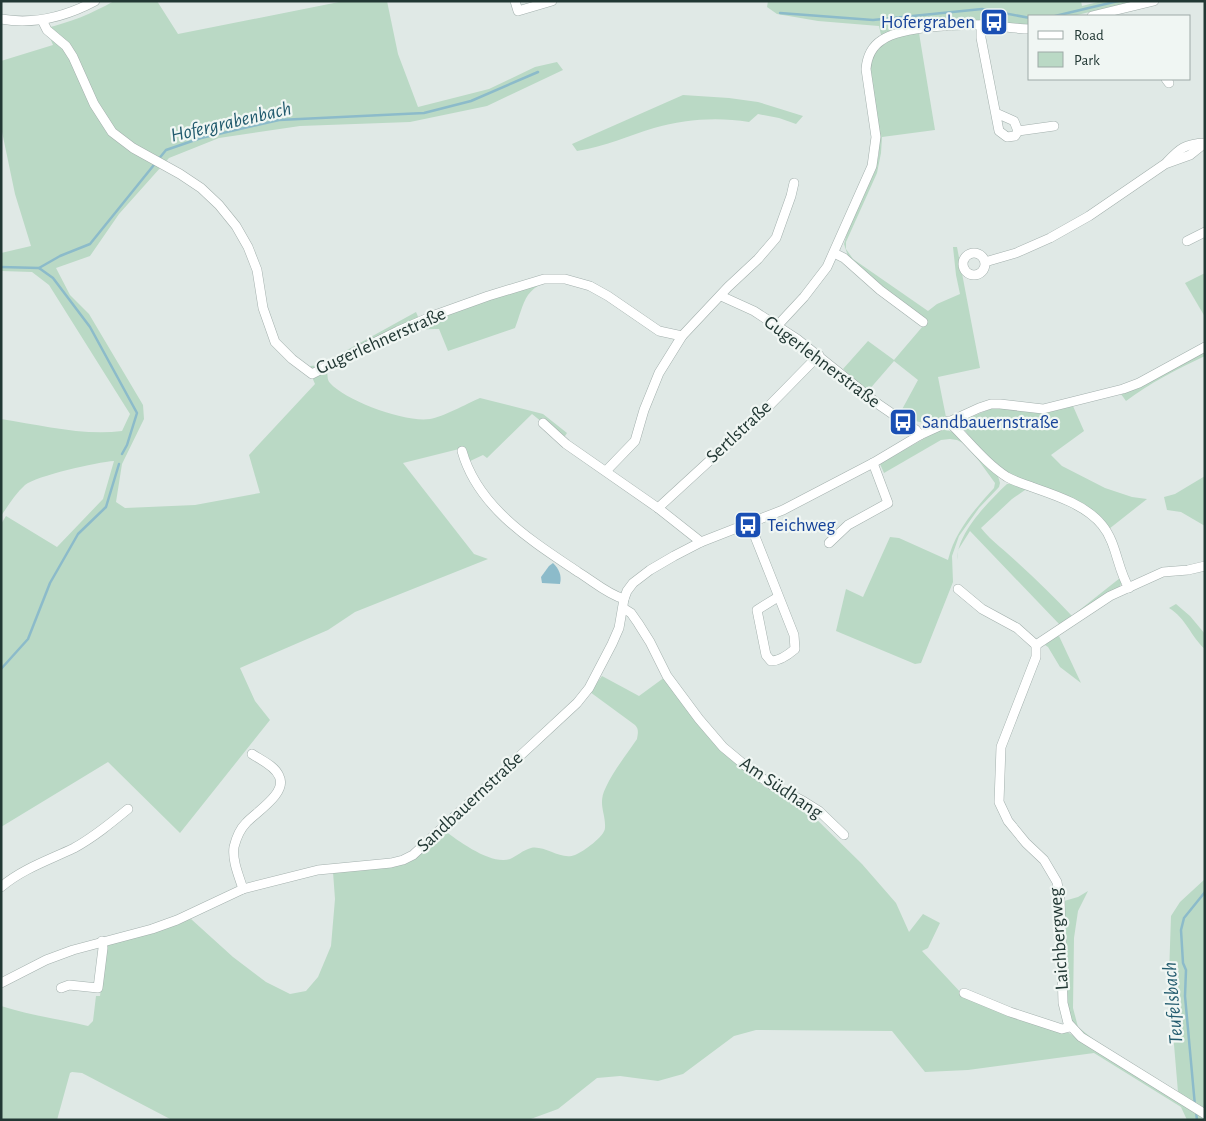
<svg xmlns="http://www.w3.org/2000/svg" width="1206" height="1121" font-family="'Alegreya Sans',sans-serif">
<rect width="100%" height="100%" fill="#e0e9e6"/>
<g fill="#bad9c5">
<path d="M114,1H157L178,34L344,1H387L398,54L418,107L489,89L535,67L557,62L563,70L487,106L410,122L300,126L219,138L169,158L119,214L90,256L56,268L70,295L89,314L143,405L144,419L122,464L116,502L125,508L195,505L260,493L249,455L315,384L312,377L375,345L455,309L556,280L595,290L639,321L638,322C614,304 555,259 528,295C522,304 519,318 515,328L448,351L439,329C399,327 361,353 327,372C328,376 327,380 330,383C346,401 406,423 430,419C443,417 466,404 480,398L484,399L543,414L567,433L563,439L532,414L487,458L483,455L468,462L459,449L403,463L474,554L488,559L355,612L328,630L240,668L255,701L270,720L180,833L108,762L1,827V524L6,516L57,547L103,499L114,461C97,462 36,476 25,485C15,494 8,506 1,516V419C40,425 83,436 122,431L130,414L49,285L32,272L1,271V253L31,246L15,194L1,127V61L53,45L46,28C71,22 91,14 114,1Z"/>
<path d="M768,1H1081L1082,6L1102,1H1135L1073,16H1030V25H919L896,29L881,35L879,26L818,21L777,14L767,7Z"/>
<path d="M919,33L935,130L882,137L881,153L877,173L846,242V249L853,259L928,311L937,304L960,294L956,275L953,247H957L980,368L938,377L946,417C926,426 919,423 899,415L918,380L894,361L868,391L843,369L868,341L894,360L923,326L903,305L848,256L844,244L847,233L875,171L879,154V128L870,68L873,53L882,43L900,35Z"/>
<path d="M683,95L729,98L758,102L803,116L796,124L779,118L758,114L749,122C718,117 685,119 654,128C628,136 606,146 577,151L572,144Z"/>
<path d="M1205,273V317L1185,283Z"/>
<path d="M416,312L419,319L315,369H312L310,366L320,365Z"/>
<path d="M1205,351V356C1177,369 1150,383 1126,401L1121,394L1135,388Z"/>
<path d="M1073,406L1084,431L1051,455L1062,466L1105,488L1132,497L1147,499L1109,529C1093,518 1077,503 1060,494C1045,486 1028,483 1013,476C1001,470 967,437 962,425L964,420L990,409L1001,408L1045,413Z"/>
<path d="M941,429C963,430 983,461 998,476L1000,483L999,487L979,508L959,536L952,556L953,582L921,663L915,664L836,631L846,589L863,597L890,537L899,538L948,560C955,531 975,509 994,488L995,483L979,461L965,444L957,440L950,439L941,440L884,473L880,464L883,462Z"/>
<path d="M1205,476V526L1181,512L1167,510L1164,497L1175,494Z"/>
<path d="M1007,484H1013C1048,495 1101,509 1110,551C1107,543 1105,536 1100,529C1088,512 1046,495 1025,490L1012,499L981,528C992,542 1006,551 1018,563C1037,580 1055,598 1072,616L1120,578L1122,582L1119,588L1060,625L970,531L958,550L957,560C957,533 988,502 1007,484Z"/>
<path d="M1176,604L1190,616L1205,634V649C1191,637 1186,618 1169,608Z"/>
<path d="M1059,636L1081,683L1060,667L1048,647L1045,645L1053,638Z"/>
<path d="M602,676L639,696L665,677L721,751L765,787L805,808L862,864L896,903L909,932L923,914L940,923L928,948L922,951L963,995L1013,1017L1069,1033L1181,1103L1205,1120H1187L1181,1107L1094,1053L968,1070L925,1072L892,1031L756,1030L734,1036L683,1074L658,1081L620,1076L597,1078L558,1109L528,1120H172L82,1073L72,1072L70,1073L57,1120H1V1006C29,1015 59,1019 88,1026L93,1021L96,996H100L106,947L109,944L191,919L233,957L266,982L290,994L306,991L318,977L331,946L335,899L333,872L416,857L445,831C460,842 491,865 510,859C517,856 523,850 531,848C545,845 561,861 575,855C583,852 605,836 605,828C606,813 597,804 606,787C614,770 627,754 637,739C638,733 639,729 635,725L590,692Z"/>
<path d="M1205,879V1109L1193,1105L1088,1039L1073,1026L1066,1004L1064,901L1078,897L1088,891L1078,911L1074,938L1073,1008L1078,1027L1103,1047L1178,1092L1171,1009L1169,975L1171,916L1180,902Z"/>
</g>
<path fill="#8cbbca" d="M553,563C559,569 562,575 560,584L542,583L541,577L549,566Z"/>
<g fill="none" stroke-linecap="round" stroke-linejoin="round">
<g stroke="#8cbbca" stroke-width="2.5">
<path d="M780,13L873,20L982,9L1030,18"/>
<path d="M1055,16L1118,1"/>
<path d="M1,267L39,268L60,256L90,244L166,150L201,138L279,120L424,113L471,101L538,72"/>
<path d="M39,268L53,278L90,327L137,413L127,445L122,454"/>
<path d="M1,669L28,639L50,583L78,534L106,507L119,464"/>
<path d="M1195,1106L1185,996L1186,970L1183,963L1181,930L1184,918L1205,892"/>
<path d="M1196,1111L1197,1120"/>
</g>
<g stroke="#a3b0ad" stroke-width="10">
<g id="minor">
<path d="M515,1L518,11L552,1"/>
<path d="M1092,16L1154,1"/>
<path d="M1,19C35,25 65,17 95,1"/>
<path d="M42,20L47,30L66,46L73,57L94,104L112,132L133,148L180,174L201,188L219,205L236,226L248,247L257,270L263,308L275,342L292,359L312,374L398,331L435,315L488,296L544,279H565L590,286L608,296L659,331L682,336"/>
<path d="M981,25V38L999,131L1007,137L1015,136L1018,131L1014,121L996,113"/>
<path d="M1166,79L1169,83"/>
<path d="M1018,131L1054,126"/>
<path d="M1167,162C1180,148 1185,144 1205,143"/>
<path d="M1187,241L1205,232"/>
<path d="M834,253L844,258L880,290L923,322"/>
<circle cx="974" cy="264" r="11"/>
<path d="M985,262L1016,253L1050,238L1089,216L1165,164L1190,155L1205,143"/>
<path d="M721,296L754,311L797,339L878,404L916,430L920,435"/>
<path d="M777,326L804,297L827,267L872,166L876,137L866,69C867,57 871,47 882,40C902,26 962,24 988,25C1002,26 1016,29 1030,29"/>
<path d="M948,421C967,439 985,463 1007,477C1014,481 1024,484 1032,487C1055,495 1086,505 1102,525C1117,543 1117,569 1129,588"/>
<path d="M543,423L566,444L658,508L701,542"/>
<path d="M462,451C478,508 532,541 578,572C593,581 607,594 624,599"/>
<path d="M606,471L635,441L644,410L659,373L682,336L728,287L758,259L776,238L791,196L794,183"/>
<path d="M658,508L766,409L819,355"/>
<path d="M750,524L794,635L795,649C788,655 780,661 771,661L766,655L757,610L778,597"/>
<path d="M829,543L848,525L888,503L873,463"/>
<path d="M958,589L982,609L1017,628L1036,645"/>
<path d="M623,608L631,613L638,623L650,642L667,676L699,719L723,747L753,772L772,785L803,801L819,811L844,835"/>
<path d="M1036,645V657L1001,747L999,802L1008,821L1026,843L1044,860L1057,882L1060,900L1063,1003L1068,1023L1081,1037L1205,1114"/>
<path d="M1036,645L1110,596L1163,572L1188,570L1205,566"/>
<path d="M1,887C22,869 49,860 74,848C94,837 111,823 128,809"/>
<path d="M243,889C239,876 232,861 234,847C236,839 240,829 246,823C256,812 288,793 279,776C275,766 261,760 252,754"/>
<path d="M1,983L46,960L73,950L152,929L177,920L243,889L318,870L391,863L403,860L413,855L577,703L589,688L612,644L619,628L624,599L627,591L633,583L650,570L674,556L701,542L783,510L873,463L920,435L979,408L991,404H1000L1043,409L1123,389L1139,383L1205,347"/>
<path d="M61,988L69,985L98,988L103,948L102,941"/>
<path d="M964,993L1010,1012L1062,1029L1070,1027"/>
</g>
</g>
<use href="#minor" stroke="#fff" stroke-width="9"/>
</g>
<defs>
<g id="bus-square" transform="scale(1.4375)"><rect x="-9" y="-9" width="18" height="18" rx="4" fill="#1a4fb4" stroke="#f0f6f3"/><path d="M-5-6H5V4H4V6H2V4H-2V6H-4V4H-5ZM-3.5-4V0h7V-4ZM-3.5 1.2v1.5H-2V1.2ZM2 1.2v1.5H3.5V1.2Z" fill="#fff"/></g>
</defs>
<g fill-rule="evenodd">
<use href="#bus-square" x="994" y="22"/>
<use href="#bus-square" x="903" y="422"/>
<use href="#bus-square" x="748" y="525"/>
</g>
<g text-anchor="middle" dominant-baseline="central" stroke-width="4.5" stroke-linejoin="round" paint-order="stroke">
<g font-size="19" fill="#164399" stroke="#f0f6f3" text-anchor="start">
<text x="975" y="22" text-anchor="end">Hofergraben</text>
<text x="922" y="422">Sandbauernstraße</text>
<text x="767" y="525">Teichweg</text>
</g>
<g font-size="19" fill="#223834" stroke="#f0f6f3">
<text transform="translate(381 341) rotate(-24)">Gugerlehnerstraße</text>
<text transform="translate(822 362) rotate(37)">Gugerlehnerstraße</text>
<text transform="translate(739 432) rotate(-43)">Sertlstraße</text>
<text transform="translate(781 788) rotate(34)">Am Südhang</text>
<text transform="translate(470 802) rotate(-43)">Sandbauernstraße</text>
<text transform="translate(1059 939) rotate(-94)">Laichbergweg</text>
</g>
<g font-size="20" font-style="italic" fill="#225b6e" stroke="#f0f6f3">
<text transform="translate(231 122) rotate(-13)">Hofergrabenbach</text>
<text transform="translate(1173 1003) rotate(-95)">Teufelsbach</text>
</g>
</g>
<rect width="1206" height="1121" fill="none" stroke="#223834" stroke-width="5"/>
<rect x="1028" y="15" width="162" height="65" fill="#f0f6f3" stroke="#9eaaa7"/>
<rect x="1038" y="31" width="25" height="8" fill="#ffffff" stroke="#9eaaa7"/>
<text x="1074" y="40" font-size="15" fill="#223834">Road</text>
<rect x="1038" y="52" width="25" height="15" fill="#bad9c5" stroke="#9eaaa7"/>
<text x="1074" y="65" font-size="15" fill="#223834">Park</text>
</svg>
